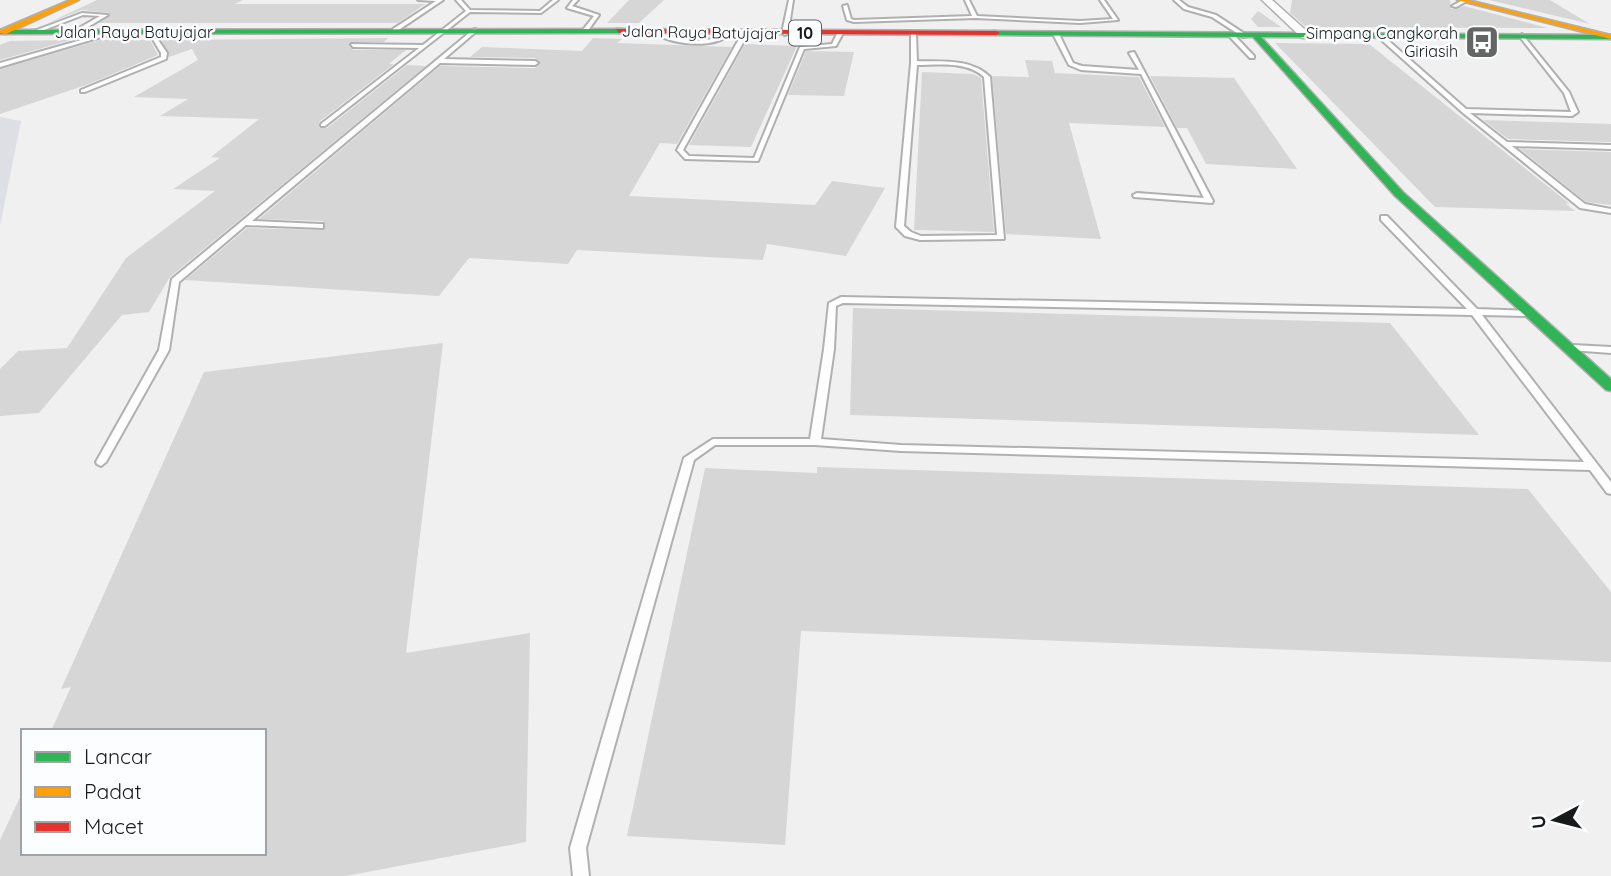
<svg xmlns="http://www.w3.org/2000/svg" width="1611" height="876" font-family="Quicksand,sans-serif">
<rect width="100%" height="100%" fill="#f0f0f1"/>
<path fill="#dddfe5" d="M0,117L21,121L0,226Z"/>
<g fill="#d6d6d7">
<path d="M97,0H243L235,4H425L398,23H99L110,13L82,10L48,23Z"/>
<path d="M629,0H664L639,23H607Z"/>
<path d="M1292,0H1450L1451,9L1464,6L1548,28L1306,27L1290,13Z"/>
<path d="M1489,0H1550L1590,24Z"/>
<path d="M1258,11L1281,27H1258L1251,19Z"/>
<path d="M388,38L384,42H349L353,50H406L389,64H394L319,122V128H327L407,65L426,66L170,277L149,312L122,315L39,413L0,416V369L18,351L67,348L126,258L215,191L173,189L220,158L211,157L259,119L160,116L188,99L134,97L198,60L192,49L169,57L161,40Z"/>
<path d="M593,38L622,39L617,43L732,47L677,144L660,143L629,196L815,205L832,181L885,188L846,256L767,244L763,260L577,250L568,264L469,258L439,296L185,280L247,228L325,230L323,221L259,219L440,66L535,68L540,64L535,58L470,57L482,47L582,51Z"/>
<path d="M71,40L0,60V45L10,41Z"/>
<path d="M100,40H150L158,55L89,84L0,114V69Z"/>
<path d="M1275,43L1369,44L1570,204L1565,203L1575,211L1435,207Z"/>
<path d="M745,44L797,46L751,147L689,145Z"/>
<path d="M806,51L854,52L844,96L788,95Z"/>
<path d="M1025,60L1052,61L1055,73L1139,77L1165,127L1069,123L1101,239L1006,234L992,76L1029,77Z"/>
<path d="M922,72L973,74L981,78L994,232L914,230Z"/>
<path d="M1150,76L1234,78L1297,169L1206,164L1187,128H1177Z"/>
<path d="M1483,120L1611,124V142L1508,139Z"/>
<path d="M1520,149L1611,152V205L1586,202Z"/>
<path d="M853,308L1390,323L1479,435L850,415Z"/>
<path d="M443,343L406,653L530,633L526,842L346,876H0V840L23,791V853H264V731H51L71,687L61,689L204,372Z"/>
<path d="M817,467L1528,489L1611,592V662L801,631L785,845L627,836L705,468L817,473Z"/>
</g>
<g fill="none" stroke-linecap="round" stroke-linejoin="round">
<g stroke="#b0b0b0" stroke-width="4">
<g id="lane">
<path d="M418,0H443L397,31H393V29L436,1Z"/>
<path d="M456,0H461L470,10L540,11L553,0H558L541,13L470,12L325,126H321V124L419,48L353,47L351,44L423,45L466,11Z"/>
<path d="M573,0H578L572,6L599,15L587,32L582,31L594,16L567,8Z"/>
<path d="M789,0H793L788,33L785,35L782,33Z"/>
<path d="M965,0H969L977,16L1080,21L1113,19L1100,0H1104L1118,20L1080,23L975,18L854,22L847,20L843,6L847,5L851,19L854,20L972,16Z"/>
<path d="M1174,0H1179L1188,7L1216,15L1248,36L1243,37L1212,17L1184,9Z"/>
<path d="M1463,0L1467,1L1456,7L1452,6Z"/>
<path d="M82,13L108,15L76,34L74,31L100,16L83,15L39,32L34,31Z"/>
<path d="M474,29L478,30L444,59L535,61L538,63L535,65L440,63L252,221L320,224H323V228L246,225L179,282L169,350L106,462L101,466L97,464L96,462L159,350L172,279Z"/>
<path d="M655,30C675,40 710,47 728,31L733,32C715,50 674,45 653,33Z"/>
<path d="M746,30L749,32L683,150L689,156L754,158L800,47L832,44L838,32L843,33L836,46L804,49L758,161L685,159L677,150L743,32Z"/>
<path d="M148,31H152L167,53L166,59L85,92H81V90L161,57V53Z"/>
<path d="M1056,32L1059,34L1073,63L1082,66L1139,70L1129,53L1134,52L1213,201L1212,203L1134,197L1133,195L1137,193L1204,198L1141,74L1081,70L1069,65L1053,34Z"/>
<path d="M106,33L111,34L0,67V63Z"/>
<path d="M911,33L916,34L917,61C941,62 971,58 990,77L1004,239L920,240L905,236L896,227L911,63ZM917,65C939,65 967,61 984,77L997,235L921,236L911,232L904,226Z"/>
<path d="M1522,34L1569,92L1578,112L1572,116L1470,113L1507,142L1611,145V149L1512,146L1585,204L1611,209V213L1580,208L1462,112L1377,36L1382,35L1466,109L1571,112L1564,93L1520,37Z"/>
<path d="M1230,35H1234L1254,56V58H1250L1230,37Z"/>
<path d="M1381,216H1387L1477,309L1530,311V315L1527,316L1482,315L1611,482V494L1607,493L1590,470L901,451L815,445H715L694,460L586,848L589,876H573L570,848L684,458L713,439H810L824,349L829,303L841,297L1467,309L1381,220ZM843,303L1472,315L1584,462L901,445L821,439L834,349L836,306Z"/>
<path d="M1573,345L1611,347V353L1570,350L1568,348Z"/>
</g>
</g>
<g stroke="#b0b0b0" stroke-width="3">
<path id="street" d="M1262,0H1272L1310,34V38H1302Z"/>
</g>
<g stroke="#b0b0b0" stroke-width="3">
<g id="fast">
<path d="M622,29L619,33L0,34V30Z"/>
<path d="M993,31L1611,35V39L1261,37L1403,192L1611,379V391L1606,390L1395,196L1253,37L996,35Z"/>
</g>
</g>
<g stroke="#b0b0b0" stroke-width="3">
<g id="slow">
<path d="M70,0H79L6,34L0,33V30Z"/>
<path d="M1457,0H1468L1611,35V39Z"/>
</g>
</g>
<g stroke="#b0b0b0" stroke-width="3">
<path id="jam" d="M616,29L996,31L1000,33L996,35L619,33Z"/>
</g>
<use href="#lane" fill="#fdfdfd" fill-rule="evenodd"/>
<use href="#street" fill="#fdfdfd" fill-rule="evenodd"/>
<use href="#fast" fill="#30b455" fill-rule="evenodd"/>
<use href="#slow" fill="#ff9f0a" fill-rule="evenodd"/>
<use href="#jam" fill="#e5322d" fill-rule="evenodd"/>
</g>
<defs>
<g id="bus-square" transform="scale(1.75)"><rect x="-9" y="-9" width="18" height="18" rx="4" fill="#646565" stroke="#fcfdff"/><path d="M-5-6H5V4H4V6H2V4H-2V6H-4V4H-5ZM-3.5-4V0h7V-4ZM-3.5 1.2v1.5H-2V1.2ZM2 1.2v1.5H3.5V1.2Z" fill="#fff"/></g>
</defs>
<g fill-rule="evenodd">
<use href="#bus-square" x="1482" y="42"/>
</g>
<g text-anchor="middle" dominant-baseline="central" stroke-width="5" stroke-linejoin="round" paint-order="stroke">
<g font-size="16" fill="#191a1a" stroke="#fcfdff">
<text x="134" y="32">Jalan Raya Batujajar</text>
<text transform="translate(701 32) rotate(1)">Jalan Raya Batujajar</text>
</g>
<rect fill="#fcfdff" stroke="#5d5e5f" stroke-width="2" x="789" y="20.5" width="32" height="25" rx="5"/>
<g font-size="16" font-weight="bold" fill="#191a1a">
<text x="805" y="33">10</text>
</g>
<g font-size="16" fill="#191a1a" stroke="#fcfdff" text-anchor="end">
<text x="1458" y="33">Simpang Cangkorah<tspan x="1458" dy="18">Giriasih</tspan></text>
</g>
</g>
<rect x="21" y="729" width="245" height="126" fill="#fcfdff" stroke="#a1a2a3" stroke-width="2"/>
<rect x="35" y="752" width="35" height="10" fill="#30b455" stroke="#a1a2a3" stroke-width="2"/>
<text x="84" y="764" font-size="21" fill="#191a1a">Lancar</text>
<rect x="35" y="787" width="35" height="10" fill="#ff9f0a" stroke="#a1a2a3" stroke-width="2"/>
<text x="84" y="799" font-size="21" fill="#191a1a">Padat</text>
<rect x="35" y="822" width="35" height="10" fill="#e5322d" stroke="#a1a2a3" stroke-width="2"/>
<text x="84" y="834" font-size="21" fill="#191a1a">Macet</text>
<g transform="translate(1555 820) rotate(263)" stroke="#fcfdff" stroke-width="5" paint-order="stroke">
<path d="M0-5L12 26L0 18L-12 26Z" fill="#191a1a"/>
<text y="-10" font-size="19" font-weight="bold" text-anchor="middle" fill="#191a1a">U</text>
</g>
</svg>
